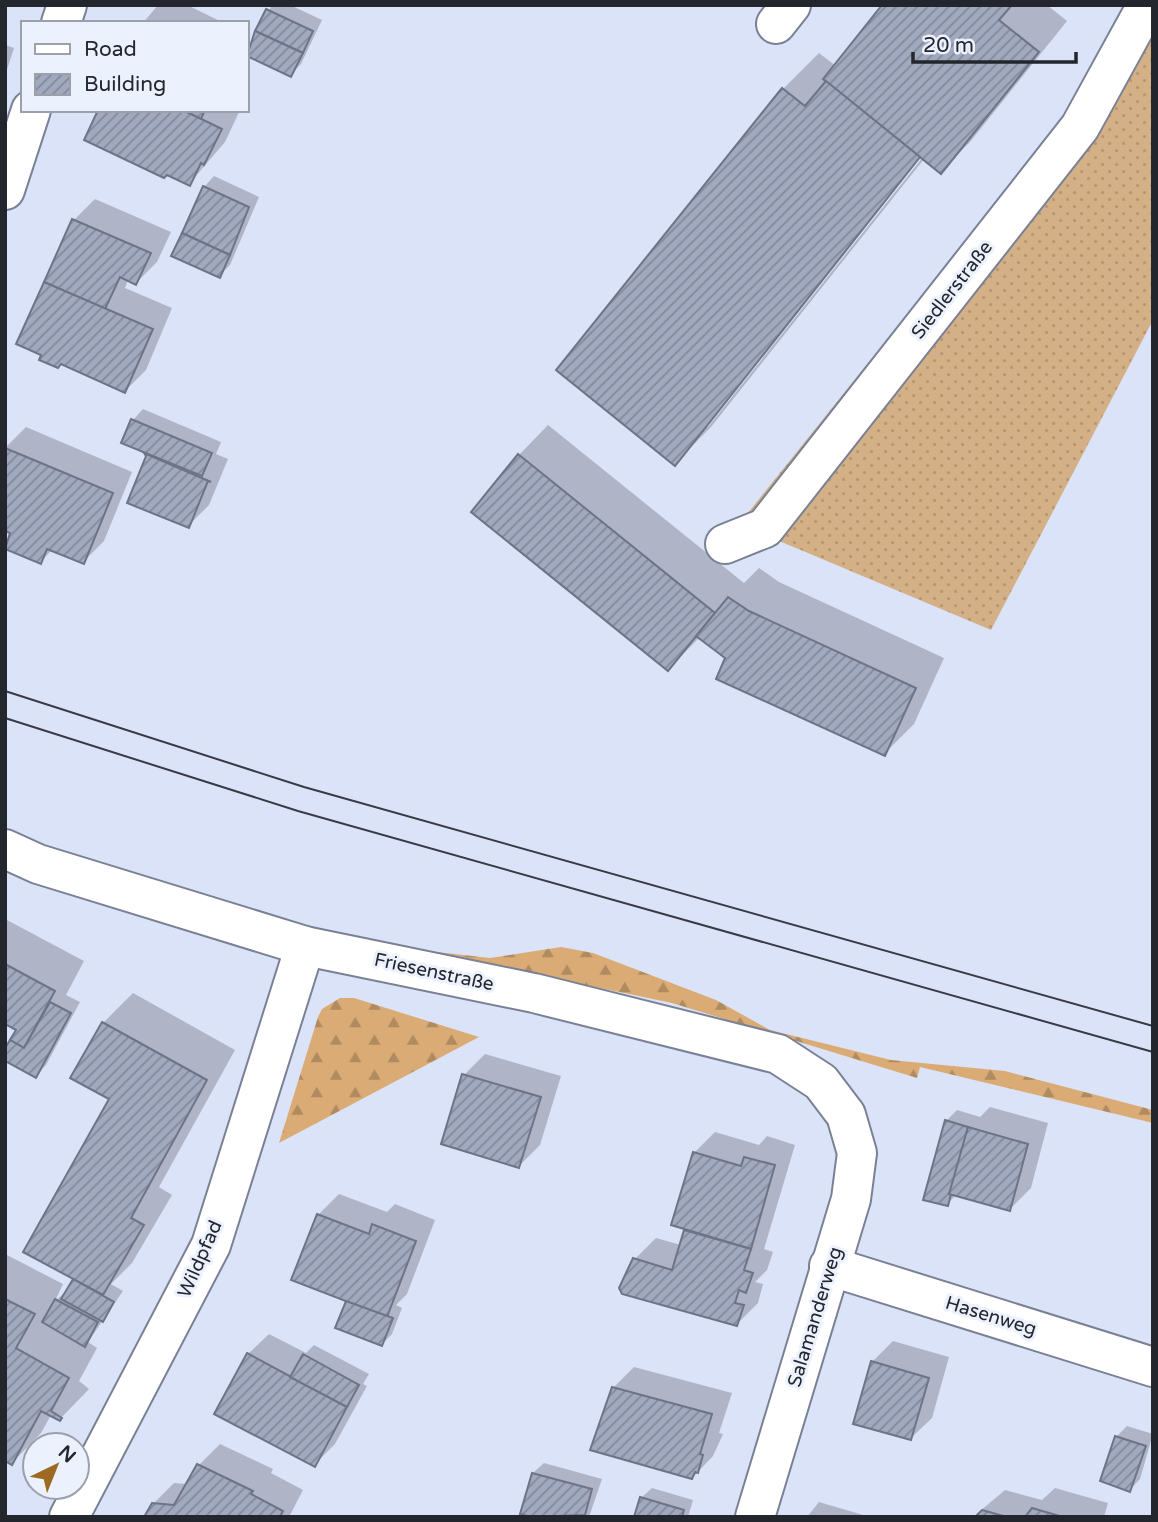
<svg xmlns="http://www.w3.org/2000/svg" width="1158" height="1522" font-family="'Varela Round',sans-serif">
<defs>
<pattern id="grass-dots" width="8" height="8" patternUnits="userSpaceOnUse" patternTransform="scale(1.75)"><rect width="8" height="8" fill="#d4b086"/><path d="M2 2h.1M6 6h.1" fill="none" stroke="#b69774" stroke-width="1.8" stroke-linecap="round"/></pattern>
<pattern id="forest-firs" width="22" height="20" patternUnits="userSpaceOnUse" patternTransform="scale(1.75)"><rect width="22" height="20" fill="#daab74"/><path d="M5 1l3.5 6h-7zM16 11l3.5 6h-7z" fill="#b08b60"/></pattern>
<pattern id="building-hatch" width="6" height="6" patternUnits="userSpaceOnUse" patternTransform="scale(1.75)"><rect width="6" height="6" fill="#a1a9be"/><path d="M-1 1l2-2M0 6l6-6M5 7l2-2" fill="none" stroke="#83899b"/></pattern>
</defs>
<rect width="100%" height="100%" fill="#dbe3f9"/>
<path fill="url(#grass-dots)" d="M1136,29L1153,36V320L991,630L739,524Z"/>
<g fill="url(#forest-firs)">
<path d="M561,947L593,953L716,1000L770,1030L891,1060L1005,1071L1153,1110V1123L920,1067L917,1078L672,1003L419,950L490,958Z"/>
<path d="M340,998H354L479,1037L279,1143L318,1017L322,1009Z"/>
</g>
<g fill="#0003" fill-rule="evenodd">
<path d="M158,5H187L224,23H143Z"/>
<path d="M272,5H290L322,20L301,64L290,75L247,54Z"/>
<path d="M884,5H1047L1067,21L970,142L940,172L924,159L711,427L674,464L783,89L819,53L836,66ZM924,149L927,152L708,427H704Z"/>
<path d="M5,45L14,48L5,76Z"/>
<path d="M100,110H240L225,142L189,184Z"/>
<path d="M214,176L259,197L230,265L219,276L204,187Z"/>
<path d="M95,199L171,232L157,262L136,283L128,280L125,288L172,308L146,370L125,391L19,343L74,220Z"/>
<path d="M143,409L221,442L216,454L228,459L209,505L188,526L149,455L151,453L124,442L133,420Z"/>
<path d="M548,425L744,583L759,568L779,582L944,658L914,724L884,754L727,658L700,637L668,669L519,455Z"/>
<path d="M26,427L132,472L104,541L83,562L53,549L40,562L12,532L5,529V448Z"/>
<path d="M5,919L84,961L66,995L80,1002L46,1065L35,1076L5,1059L18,1029L5,1022Z"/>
<path d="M133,993L235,1050L159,1187L172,1195L132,1263L111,1284L123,1291L88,1342L97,1348L79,1381L89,1389L60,1419L51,1415L41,1433L12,1463L5,1459V1254L63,1284L55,1301L68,1290L76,1278L111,1098L103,1023Z"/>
<path d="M485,1054L561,1076L540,1145L519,1166L464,1075Z"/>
<path d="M990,1107L1048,1123L1031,1188L1010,1209L957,1194L947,1204L946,1121L957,1110L980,1117Z"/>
<path d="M715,1132L759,1145L767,1136L795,1145L764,1249L773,1252L767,1270L755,1282L763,1284L758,1303L737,1324L635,1259L656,1238L681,1245L686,1228L694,1153Z"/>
<path d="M339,1194L387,1212L395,1204L435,1220L407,1294L396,1305L402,1308L392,1334L382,1344L347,1302L318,1215Z"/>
<path d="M269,1334L306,1353L314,1345L369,1374L363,1384L367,1386L335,1444L314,1465L248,1354Z"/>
<path d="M893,1341L949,1357L932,1418L911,1438L872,1362Z"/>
<path d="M634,1367L732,1393L719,1433L723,1434L713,1456L692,1478L613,1388Z"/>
<path d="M1127,1426L1153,1434L1140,1479L1130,1490L1102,1480L1117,1436Z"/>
<path d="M220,1444L273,1469L271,1473L303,1490L289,1517H146L153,1504L174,1483L187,1484L199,1465Z"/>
<path d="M544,1463L602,1479L589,1517H537L533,1473Z"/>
<path d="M652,1488L693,1500L688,1517H636L641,1498Z"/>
<path d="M1055,1488L1108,1503L1104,1517H973L1005,1490L1042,1500Z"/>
<path d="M819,1502L863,1515L862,1517H807Z"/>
</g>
<g fill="url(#building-hatch)" stroke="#6d7488" stroke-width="2">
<path d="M882,5H1012L999,20L1039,52L941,174L823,79Z"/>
<path d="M266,9L313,31L303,53L255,31Z"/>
<path d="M255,31L303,53L291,77L247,56Z"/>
<path d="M826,81L920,157L675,466L556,370L782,88L805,106Z"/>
<path d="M98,110H183L222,129L204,165L201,163L190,186L167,175L164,178L84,140Z"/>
<path d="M183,110H205L201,119Z"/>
<path d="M203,186L249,207L230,255L182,233Z"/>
<path d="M72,219L151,253L136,285L120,277L105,309L44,282Z"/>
<path d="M182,233L230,255L220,278L171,256Z"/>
<path d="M44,282L153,329L125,393L61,364L58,368L39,360L41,355L16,344Z"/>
<path d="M131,419L212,453L202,476L121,443Z"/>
<path d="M5,448L113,493L84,564L47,549L41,564L5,549L10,533L5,531Z"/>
<path d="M144,453L211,482L208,481L189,528L127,503L146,456Z"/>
<path d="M518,454L715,613L668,671L471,512Z"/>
<path d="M728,597L749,611L916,688L885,756L716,679L725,658L696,636Z"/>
<path d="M5,964L55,991L24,1048L10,1040L16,1030L5,1024Z"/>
<path d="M50,1002L71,1013L36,1078L5,1061V1048L10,1040L24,1048Z"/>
<path d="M102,1022L207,1080L131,1218L144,1225L103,1295L23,1252L109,1099L70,1078Z"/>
<path d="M462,1074L541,1097L519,1168L441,1144Z"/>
<path d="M945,1120L968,1127L948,1206L923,1200Z"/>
<path d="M968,1127L1028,1144L1010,1211L949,1194Z"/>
<path d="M693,1152L741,1166L744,1157L775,1165L751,1249L671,1225Z"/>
<path d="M317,1214L369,1234L372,1224L416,1241L387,1317L291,1280Z"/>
<path d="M684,1230L751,1249L744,1270L753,1273L746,1293L739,1290L735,1303L744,1305L737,1326L622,1294L619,1288L633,1258L672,1270Z"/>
<path d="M73,1279L114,1302L103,1322L61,1299Z"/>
<path d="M5,1299L35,1314L16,1348L69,1378L51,1411L62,1418L60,1421L41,1411L12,1465L5,1461Z"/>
<path d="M55,1299L98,1322L85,1347L42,1322Z"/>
<path d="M346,1301L393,1318L382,1346L335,1328Z"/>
<path d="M247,1353L347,1407L315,1467L214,1414Z"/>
<path d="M303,1354L359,1385L347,1407L290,1377Z"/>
<path d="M871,1361L929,1378L911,1440L853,1424Z"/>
<path d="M612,1387L712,1414L700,1454L703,1455L698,1473L695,1472L692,1479L590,1450Z"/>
<path d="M1115,1436L1146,1446L1130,1492L1100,1481Z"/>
<path d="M197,1464L253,1491L251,1494L283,1511L280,1517H144L152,1503L174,1505Z"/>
<path d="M532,1473L592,1489L585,1515L530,1517L520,1514Z"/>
<path d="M640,1497L684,1510L682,1517H634Z"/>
<path d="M1032,1508L1063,1517H1025Z"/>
<path d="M982,1510L1007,1517H975Z"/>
</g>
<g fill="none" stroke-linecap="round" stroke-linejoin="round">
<g stroke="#7a8195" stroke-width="42">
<g id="minor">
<path d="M61,23L67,5"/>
<path d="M776,24L791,5"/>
<path d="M5,190L31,110"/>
<path d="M725,544L765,528L1080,127L1147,5"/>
<path d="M5,849L38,864L305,946L534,993L778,1054L821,1082L846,1115L857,1153L851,1199L755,1517"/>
<path d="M829,1266L1153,1367"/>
<path d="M69,1517L211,1245L305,946"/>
</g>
</g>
<use href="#minor" stroke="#fff" stroke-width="38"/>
<g stroke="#383b44" stroke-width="2">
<path d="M5,691L304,787L1153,1026"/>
<path d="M5,718L298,811L1153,1052"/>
</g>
</g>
<g text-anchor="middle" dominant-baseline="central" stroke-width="6" stroke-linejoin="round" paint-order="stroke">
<g font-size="19" fill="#23262d" stroke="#ecf1fe">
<text transform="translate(952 290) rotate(-52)">Siedlerstraße</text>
<text transform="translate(434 972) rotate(12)">Friesenstraße</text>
<text transform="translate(200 1259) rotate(-66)">Wildpfad</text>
<text transform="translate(991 1316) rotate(17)">Hasenweg</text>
<text transform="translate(815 1317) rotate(-73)">Salamanderweg</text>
</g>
</g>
<rect width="1158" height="1522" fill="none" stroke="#23262d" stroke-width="14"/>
<rect x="21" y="21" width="228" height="91" fill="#ecf1fe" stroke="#9ca0aa" stroke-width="2"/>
<rect x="35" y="44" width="35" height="10" fill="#ffffff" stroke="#9ca0aa" stroke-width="2"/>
<text x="84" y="56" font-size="21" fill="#23262d">Road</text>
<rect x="35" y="74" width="35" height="21" fill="url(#building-hatch)" stroke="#9ca0aa" stroke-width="2"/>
<text x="84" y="91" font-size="21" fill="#23262d">Building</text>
<g transform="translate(56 1466) rotate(43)"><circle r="33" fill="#ecf1fe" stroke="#9ca0aa" stroke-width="2"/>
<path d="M0-5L12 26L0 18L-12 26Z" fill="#9e6a21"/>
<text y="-10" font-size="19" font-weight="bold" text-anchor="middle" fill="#23262d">N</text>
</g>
<path d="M913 52v10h163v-10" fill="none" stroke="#23262d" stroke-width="3.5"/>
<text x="923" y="52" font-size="21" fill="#23262d" stroke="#ecf1fe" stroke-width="5" paint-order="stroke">20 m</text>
</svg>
